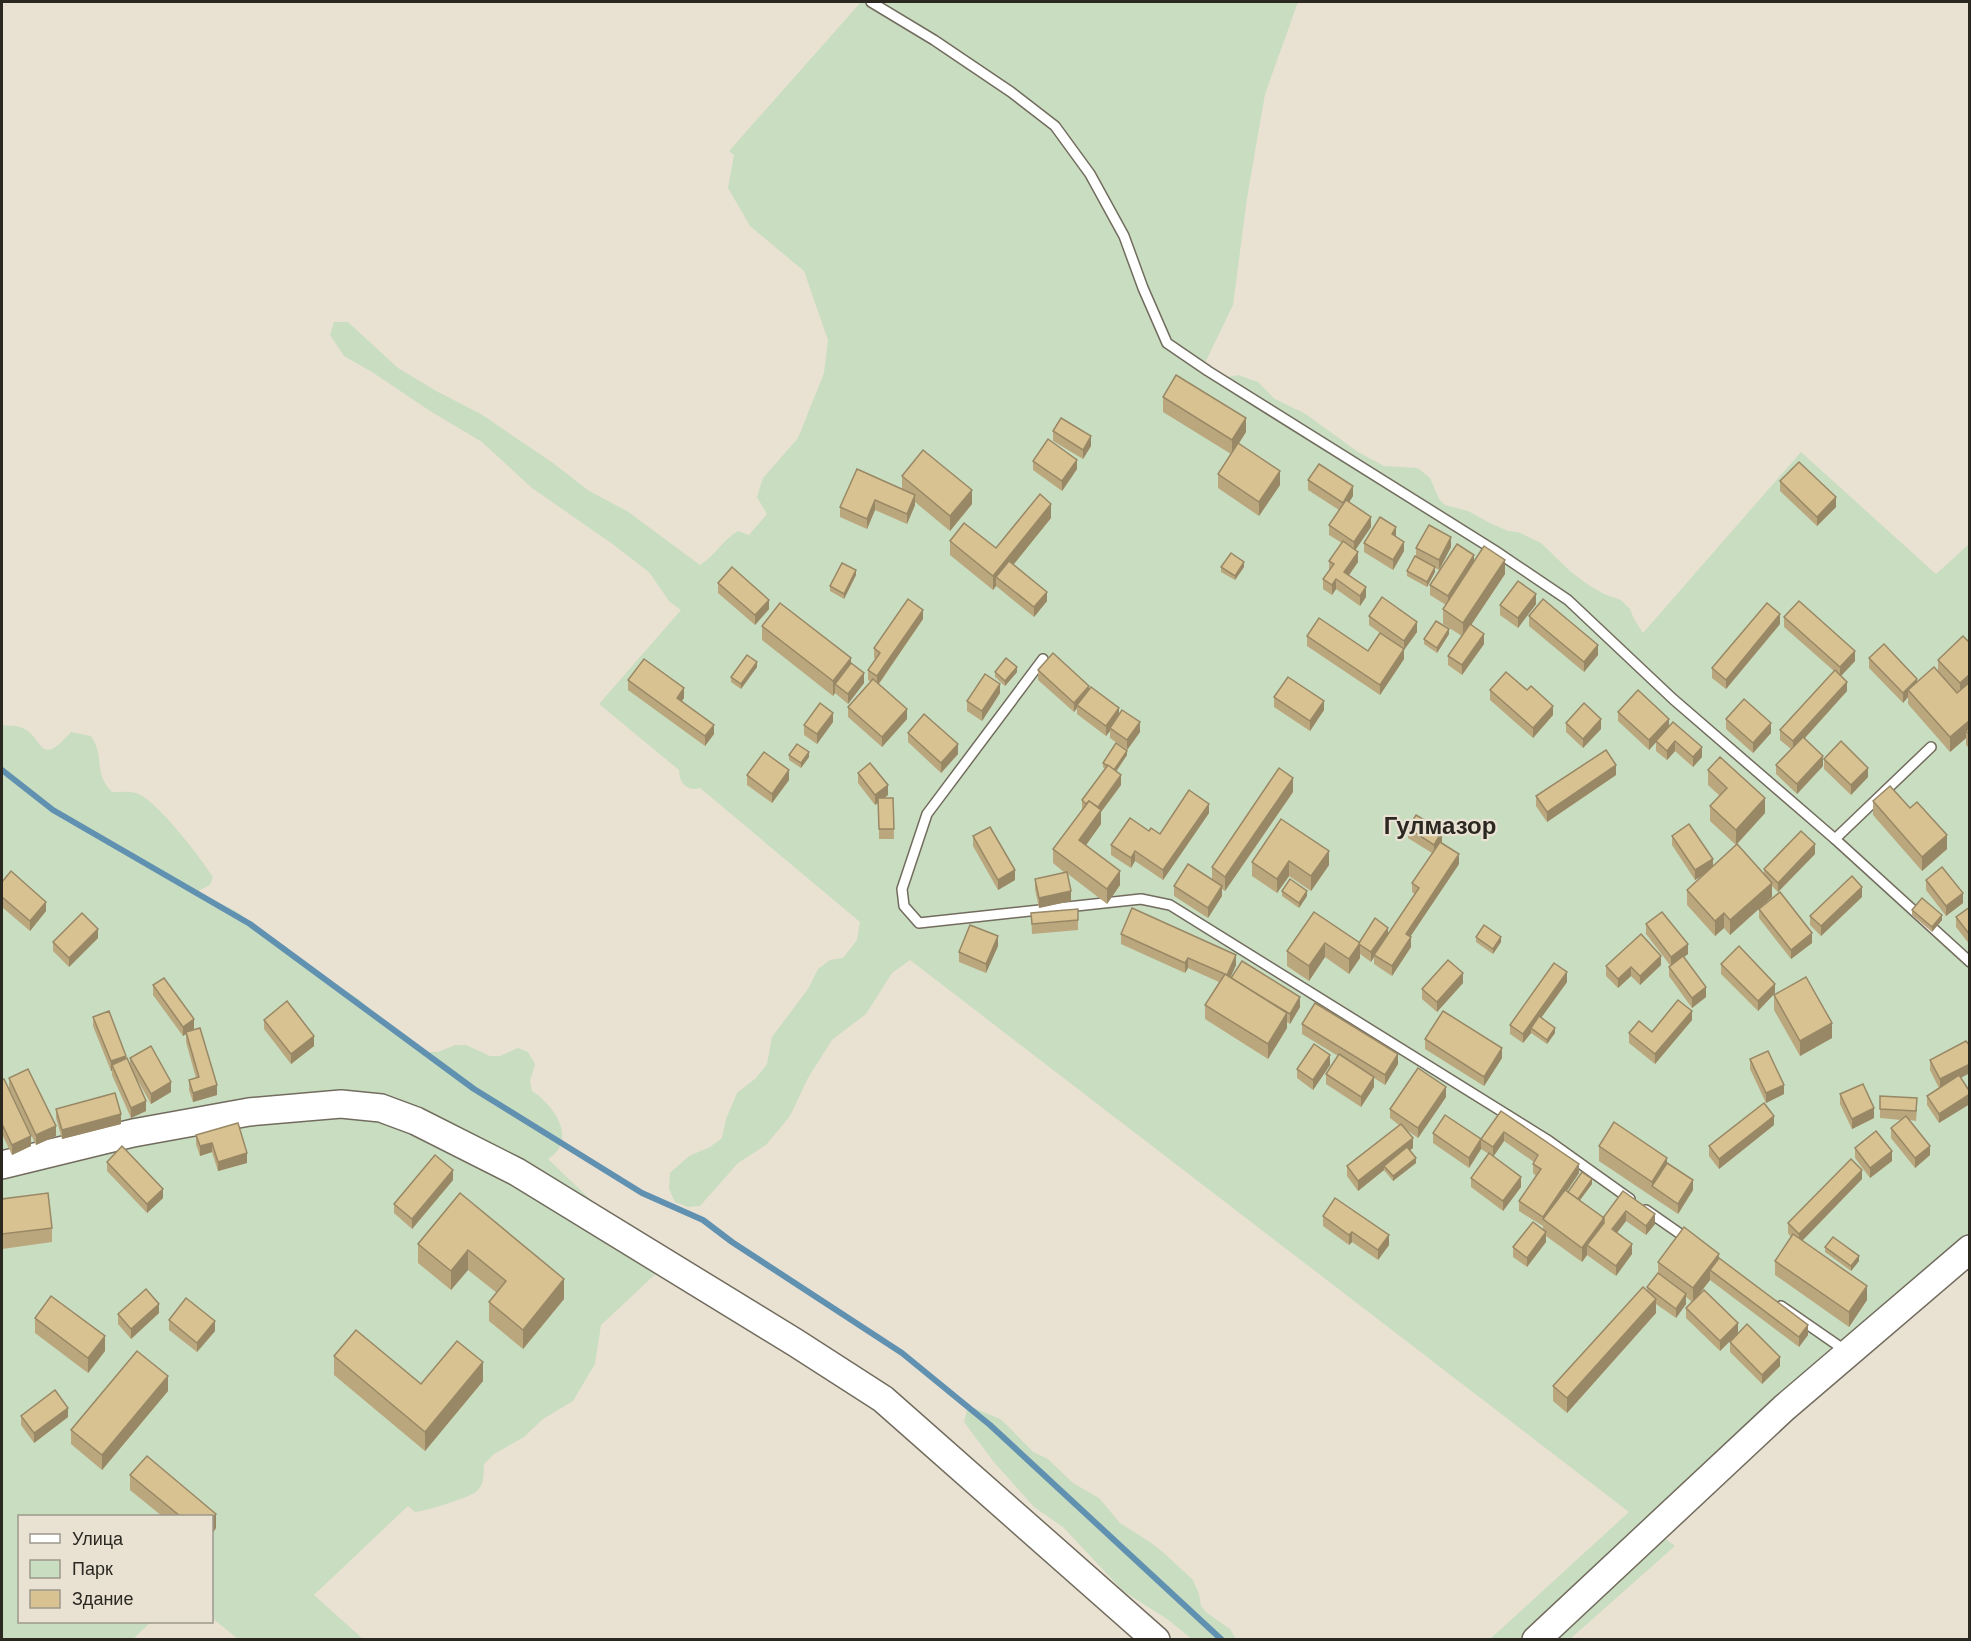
<svg xmlns="http://www.w3.org/2000/svg" width="1971" height="1641" font-family="Barlow,sans-serif">
<rect width="100%" height="100%" fill="#e9e2d3"/>
<g fill="#c9ddc0">
<path d="M861,2H1298L1265,94L1247,198L1233,305L1205,363L1228,377L1238,375L1258,382L1275,399L1304,413L1358,452L1384,466L1418,468L1430,478L1439,499L1445,505L1468,511L1490,523L1508,531L1518,532L1541,543L1571,572L1587,584L1604,594L1621,600L1630,609L1634,619L1643,633L1801,452L1936,574L1969,544V1249L1654,1530L1675,1546L1570,1639L1489,1640L1629,1512L910,960L892,973L866,1014L832,1040L808,1078L790,1116L766,1145L738,1163L700,1206L688,1207L675,1202L669,1189L670,1173L689,1156L710,1147L722,1138L726,1119L737,1093L756,1078L767,1064L772,1037L808,989L818,969L830,960L843,958L857,940L860,922L700,788C686,792 679,782 679,770L599,704L681,610L669,601L649,572L611,543L532,488L482,442L430,411L372,372L344,356L330,335L334,322H348L398,368L438,392L481,414L553,463L589,491L627,511L700,565C715,556 723,539 738,531L749,535L767,514L757,497L763,478L798,438L824,373L828,340L804,271L750,226L728,188L734,155L729,151Z"/>
<path d="M2,725C7,726 14,725 20,727C45,735 37,771 71,732L91,736C106,758 92,771 112,792C120,792 129,791 136,793C156,799 201,858 213,877L210,885L196,892L236,911L297,957L309,964L322,977L339,989L345,990L360,1000L373,1015L400,1031L421,1049L428,1052H438L455,1045H466L490,1056H500L518,1048L528,1052L535,1064L530,1081L532,1091C555,1106 578,1140 548,1159L662,1268L601,1325L595,1364L573,1401L543,1419L524,1437L494,1454L484,1464C483,1474 485,1484 477,1491C472,1497 425,1511 415,1512L408,1506L314,1595L363,1639H238L212,1618V1516H20V1622H151L133,1639L2,1640Z"/>
<path d="M974,1408L1000,1419L1009,1427L1033,1452L1048,1459L1073,1483L1099,1498L1120,1523L1150,1542L1164,1553L1193,1580L1199,1594L1201,1606L1207,1613L1230,1629L1236,1639H1192L1167,1619L1123,1591L1063,1527L1034,1507L993,1461L964,1422L967,1410Z"/>
</g>
<g fill="none" stroke-linecap="round" stroke-linejoin="round">
<path stroke="#6191b0" stroke-width="6" d="M2,770L53,810L250,924L474,1089L642,1193L703,1220L732,1242L902,1353L990,1425L1222,1640"/>
<g stroke="#726c5e" stroke-width="12">
<g id="lane">
<path d="M871,2L934,40L1011,92L1055,126L1090,174L1124,236L1143,288L1167,343L1208,371L1494,550L1568,600L1673,699L1835,839L1970,962"/>
<path d="M1043,659L927,814L902,889L904,906L919,923L1141,899L1170,905L1546,1139L1630,1199"/>
<path d="M1835,839L1931,747"/>
<path d="M1646,1210L1689,1240"/>
<path d="M1781,1306L1846,1351"/>
</g>
</g>
<g stroke="#726c5e" stroke-width="30">
<g id="secondary">
<path d="M2,1165L133,1133L249,1112L341,1104L381,1108L416,1121L517,1172L796,1343L883,1399L1156,1640"/>
<path d="M1536,1640L1784,1408L1970,1249"/>
</g>
</g>
<use href="#lane" stroke="#fff" stroke-width="9"/>
<use href="#secondary" stroke="#fff" stroke-width="27"/>
</g>
<g fill="#bba77d">
<path d="M1163,397L1246,432L1239,443L1280,485L1259,516L1218,488V474L1231,454L1163,412Z"/>
<path d="M1053,431L1091,446L1083,459L1053,441Z"/>
<path d="M1033,461L1077,469L1062,491L1033,470Z"/>
<path d="M902,476L972,504L950,531L915,502V505L907,524L875,510L867,529L840,517V507L902,489Z"/>
<path d="M1308,480L1353,496L1349,502L1371,527L1355,550L1358,562L1349,575L1366,597L1360,606L1336,589L1332,595L1323,589V579L1329,571V561L1342,543L1329,535V525L1339,510L1308,490Z"/>
<path d="M1780,481L1836,507L1817,526L1780,491Z"/>
<path d="M1051,518L1013,565L1047,601L1034,617L996,586L993,590L950,555V541L996,548Z"/>
<path d="M1364,543L1404,551L1393,570L1364,552Z"/>
<path d="M1451,547L1439,570L1435,568V572L1427,587L1407,576V571L1416,557V548Z"/>
<path d="M1474,562L1505,574L1471,625L1484,644L1462,675L1448,665V656L1462,636L1443,624V609L1446,605L1430,595V585Z"/>
<path d="M1221,567H1244L1235,580L1221,572Z"/>
<path d="M856,575L844,599L830,591V586Z"/>
<path d="M718,583L769,609L755,625L718,593Z"/>
<path d="M1536,604L1518,628L1500,615V605Z"/>
<path d="M1369,616L1417,632L1404,650V659L1380,695L1307,646V636L1368,651L1380,633L1369,625Z"/>
<path d="M1529,616L1598,655L1584,672L1529,626Z"/>
<path d="M1784,617L1855,661L1841,676L1847,691L1805,738L1823,766L1797,794L1776,774V765L1791,749L1780,740V730L1834,671L1784,627Z"/>
<path d="M923,619L879,684L907,719L882,747L848,717V707L871,682L868,680V670L876,659L874,658V648Z"/>
<path d="M1780,624L1726,689L1712,678V668Z"/>
<path d="M762,626L851,663L864,683L848,704L835,693L833,696L762,640Z"/>
<path d="M1449,634L1437,653L1424,644V639Z"/>
<path d="M1970,643V749L1966,745V738L1950,752L1908,704V697L1903,703L1869,668V658L1917,682L1938,671V660Z"/>
<path d="M757,667L741,689L731,682V677Z"/>
<path d="M1038,670L1089,689L1140,732L1127,750L1110,738V731L1106,736L1077,714V708L1074,712L1038,680Z"/>
<path d="M995,672H1017L1005,686L995,677Z"/>
<path d="M628,680L684,698L682,701L714,734L705,746L628,690Z"/>
<path d="M1490,690L1553,715L1533,738L1490,700Z"/>
<path d="M1000,693L982,721L967,711V701Z"/>
<path d="M1274,697L1324,710L1310,731L1274,707Z"/>
<path d="M1618,712L1669,727L1702,757L1693,767L1675,751L1667,760L1656,751V742L1649,750L1618,721Z"/>
<path d="M1726,719L1771,733L1753,753L1726,729Z"/>
<path d="M833,722L817,744L804,735V725Z"/>
<path d="M1566,723L1601,729L1583,748L1566,732Z"/>
<path d="M908,733L958,754L941,773L908,742Z"/>
<path d="M789,755L809,757L801,768L789,760Z"/>
<path d="M1127,755L1116,772L1121,785L1101,812V824L1086,845L1120,885L1107,904L1068,874L1071,901L1039,908L1035,889V879L1065,873L1053,863V849L1082,810V800L1105,769L1103,767V763Z"/>
<path d="M1824,759L1868,777L1851,795L1824,769Z"/>
<path d="M1708,770L1765,813L1736,845L1710,821V806L1720,796L1708,785Z"/>
<path d="M858,773L888,795L884,798H893L894,839H879V802L875,805L858,783Z"/>
<path d="M747,775L789,780L772,803L747,785Z"/>
<path d="M1616,775L1547,822L1536,806V796Z"/>
<path d="M1293,792L1225,891L1222,889V896L1208,918L1174,896V886L1212,879V867Z"/>
<path d="M1873,801L1947,849L1922,871L1873,815Z"/>
<path d="M1209,813L1163,880L1135,861L1131,868L1111,855V845L1149,831L1160,834Z"/>
<path d="M1408,828L1442,841L1441,842L1459,864L1410,937L1411,947L1392,976L1374,964V957L1371,962L1360,954V958L1349,974L1325,957L1309,981L1287,966V951L1314,912L1359,943L1388,934L1415,894L1412,892V883L1432,853L1408,838Z"/>
<path d="M973,836L1015,880L998,890L973,846Z"/>
<path d="M1672,836L1713,867L1764,874V869L1815,854L1778,892L1772,886V897L1730,935L1724,928L1715,936L1687,905V890L1705,874L1695,880L1672,845Z"/>
<path d="M1329,851V865L1311,891L1289,876L1277,893L1252,876V862Z"/>
<path d="M1926,880L1963,903L1946,916L1926,890Z"/>
<path d="M2,882L46,911L30,931L2,907Z"/>
<path d="M1282,891L1307,896L1299,908L1282,896Z"/>
<path d="M1862,897L1821,936L1810,925V916Z"/>
<path d="M1970,907V945L1956,927V917Z"/>
<path d="M1759,909L1812,943L1791,959L1759,918Z"/>
<path d="M1912,910L1942,920L1932,932L1912,915Z"/>
<path d="M1031,913L1078,920V930L1032,934Z"/>
<path d="M1646,924L1688,954L1684,957L1706,997L1692,1008L1669,976V967L1670,965L1646,934Z"/>
<path d="M1121,934L1236,965L1230,978L1300,1007L1290,1024L1287,1022V1028L1268,1059L1205,1019V1005L1219,982L1188,968L1185,973L1121,944Z"/>
<path d="M1476,937L1501,942L1493,954L1476,942Z"/>
<path d="M98,938L69,967L53,951V942Z"/>
<path d="M998,946L986,973L959,962V952Z"/>
<path d="M1721,964L1775,993L1758,1011L1721,974Z"/>
<path d="M1661,965L1640,985L1631,976L1618,988L1606,976V966Z"/>
<path d="M1567,982L1541,1018L1555,1033L1547,1044L1531,1033L1523,1043L1510,1034V1025Z"/>
<path d="M1463,983L1437,1012L1422,999V989Z"/>
<path d="M153,985L194,1029L191,1031L217,1095L193,1102L189,1090V1080L196,1078L186,1042V1034L183,1036L153,995Z"/>
<path d="M1774,995L1832,1038L1800,1056L1774,1010Z"/>
<path d="M93,1017L130,1065V1058L171,1092L151,1104L137,1079L146,1111L131,1118L112,1075V1071H111L93,1026Z"/>
<path d="M264,1020L314,1046L291,1064L264,1029Z"/>
<path d="M1692,1020L1655,1064L1629,1043V1033L1652,1032Z"/>
<path d="M1302,1024L1398,1064L1385,1085L1374,1078V1087L1361,1107L1326,1084V1074L1338,1056L1302,1034Z"/>
<path d="M1425,1039L1502,1058L1484,1086L1425,1049Z"/>
<path d="M1750,1059L1784,1094L1766,1103L1750,1069Z"/>
<path d="M1930,1060L1961,1078L1939,1123L1927,1105V1096L1939,1088L1930,1070Z"/>
<path d="M1330,1065L1313,1090L1297,1078V1069Z"/>
<path d="M9,1078L56,1136L36,1145L9,1088Z"/>
<path d="M2,1080L31,1146L12,1155L2,1134Z"/>
<path d="M1840,1094L1874,1118L1852,1129L1840,1104Z"/>
<path d="M1880,1096L1917,1108L1916,1121L1910,1120L1930,1155L1915,1168L1891,1138V1128L1901,1120L1880,1118Z"/>
<path d="M1446,1097L1418,1138L1404,1128L1413,1148L1410,1150L1416,1163L1393,1181L1384,1170L1358,1191L1347,1176V1166L1399,1125L1390,1118V1109Z"/>
<path d="M56,1109L121,1124L62,1139L56,1118Z"/>
<path d="M1501,1111L1579,1173L1567,1191L1568,1192L1592,1184L1580,1200L1603,1218L1623,1191L1655,1224L1646,1235L1626,1221L1617,1233L1632,1254L1616,1276L1587,1255L1582,1262L1546,1236V1242L1527,1267L1513,1257V1247L1543,1230V1226L1519,1211V1201L1536,1176L1533,1173V1164L1534,1162L1504,1141L1493,1157L1521,1187L1503,1211L1471,1187V1178L1489,1154L1481,1149V1139Z"/>
<path d="M1774,1125L1719,1169L1709,1156V1146Z"/>
<path d="M1433,1133L1481,1149L1469,1168L1433,1143Z"/>
<path d="M196,1135L247,1163L218,1171L212,1152L200,1156L196,1144Z"/>
<path d="M1599,1146L1667,1163L1693,1190L1678,1214L1599,1161Z"/>
<path d="M1855,1148L1892,1161L1870,1178L1855,1158Z"/>
<path d="M107,1162L163,1198L147,1213L107,1171Z"/>
<path d="M1862,1179L1802,1241L1867,1300L1849,1327L1775,1275V1261L1791,1237L1788,1233V1223Z"/>
<path d="M453,1180L412,1229L394,1213V1204Z"/>
<path d="M460,1193L564,1299L523,1349L489,1321V1302L497,1293L468,1270L451,1290L418,1263V1244Z"/>
<path d="M2,1199L52,1228V1242L2,1249Z"/>
<path d="M1323,1216L1389,1245L1378,1260L1352,1242L1349,1245L1323,1226Z"/>
<path d="M1825,1247L1859,1261L1851,1271L1825,1252Z"/>
<path d="M1719,1258L1808,1335L1799,1347L1710,1280L1697,1297L1738,1333L1720,1351L1686,1318V1308L1692,1302L1686,1297V1304L1676,1318L1656,1304V1313L1567,1413L1553,1401V1386L1647,1290V1287L1658,1273V1262Z"/>
<path d="M159,1313L131,1339L118,1324V1314Z"/>
<path d="M35,1318L105,1351L88,1373L35,1333Z"/>
<path d="M169,1320L215,1331L197,1352L169,1330Z"/>
<path d="M1730,1342L1780,1366L1762,1384L1730,1352Z"/>
<path d="M334,1356L421,1384L483,1381L425,1451L334,1375Z"/>
<path d="M168,1391L102,1470L71,1444V1430Z"/>
<path d="M21,1416L68,1417L34,1443L21,1425Z"/>
<path d="M147,1456L216,1514V1528L212,1534V1516H162L130,1490V1475Z"/>
</g>
<g fill="#988866">
<path d="M1246,418V432L1232,454V440Z"/>
<path d="M1091,436V446L1083,459V450Z"/>
<path d="M1077,460V469L1062,491V481Z"/>
<path d="M1280,471V485L1259,516V502Z"/>
<path d="M1353,486V496L1343,512V503Z"/>
<path d="M972,490V504L950,531V516Z"/>
<path d="M915,495V505L907,524V514Z"/>
<path d="M1836,497V507L1817,526V517Z"/>
<path d="M875,500V510L867,529V519Z"/>
<path d="M1051,504V518L1001,580L996,577V586L993,590V576Z"/>
<path d="M1371,517V527L1354,552V542Z"/>
<path d="M1396,527V537L1392,534Z"/>
<path d="M1451,537V547L1439,570V560Z"/>
<path d="M1404,542V551L1393,570V560Z"/>
<path d="M1358,552V562L1344,582V572Z"/>
<path d="M1474,555V564L1448,606V596Z"/>
<path d="M1505,560V574L1463,637V623Z"/>
<path d="M1244,562V567L1235,580V576Z"/>
<path d="M1435,567V572L1427,587V582Z"/>
<path d="M856,570V575L844,599V594Z"/>
<path d="M1336,579V589L1332,595V585Z"/>
<path d="M1366,587V597L1360,606V596Z"/>
<path d="M1047,592V601L1034,617V607Z"/>
<path d="M1536,594V604L1518,628V618Z"/>
<path d="M769,600V609L755,625V615Z"/>
<path d="M923,610V619L877,686V676Z"/>
<path d="M1780,614V624L1726,689V680Z"/>
<path d="M1417,622V632L1404,650V659L1380,695V685L1404,649V641Z"/>
<path d="M1449,629V634L1437,653V648Z"/>
<path d="M1484,634V644L1462,675V665Z"/>
<path d="M1598,645V655L1584,672V662Z"/>
<path d="M1855,651V661L1840,677V667Z"/>
<path d="M851,658V673L835,684V693L833,696V681Z"/>
<path d="M757,662V667L741,689V684Z"/>
<path d="M1017,667V672L1005,686V681Z"/>
<path d="M864,673V683L848,704V694Z"/>
<path d="M1970,674V693L1960,703V683Z"/>
<path d="M1917,679V689L1908,690V697L1903,703V693Z"/>
<path d="M1847,682V691L1793,751V741Z"/>
<path d="M1000,684V693L982,721V711Z"/>
<path d="M1089,686V696L1077,705V708L1074,712V703Z"/>
<path d="M684,688V698L677,708V698Z"/>
<path d="M1324,701V710L1310,731V721Z"/>
<path d="M1553,706V715L1533,738V728Z"/>
<path d="M1119,708V717L1110,728V731L1106,736V726Z"/>
<path d="M907,709V719L882,747V737Z"/>
<path d="M833,713V722L817,744V734Z"/>
<path d="M1601,719V729L1583,748V739Z"/>
<path d="M1669,719V728L1649,750V740Z"/>
<path d="M1970,720V734L1966,731V738L1950,752V737Z"/>
<path d="M1140,722V732L1127,750V740Z"/>
<path d="M1771,723V733L1753,753V743Z"/>
<path d="M714,725V734L705,746V736Z"/>
<path d="M1675,741V751L1667,760V751Z"/>
<path d="M958,744V754L941,773V763Z"/>
<path d="M1702,747V757L1693,767V757Z"/>
<path d="M1127,751V755L1114,774V770Z"/>
<path d="M809,752V757L801,768V763Z"/>
<path d="M1823,756V766L1797,794V784Z"/>
<path d="M1616,765V775L1547,822V812Z"/>
<path d="M1868,768V777L1851,795V785Z"/>
<path d="M789,770V780L772,803V794Z"/>
<path d="M1121,775V785L1101,812V824L1079,855V840L1096,810Z"/>
<path d="M1293,778V792L1225,891V877Z"/>
<path d="M888,785V795L875,805V795Z"/>
<path d="M1765,798V813L1736,845V830Z"/>
<path d="M1209,804V813L1163,880V870Z"/>
<path d="M1442,831V841L1434,854V845Z"/>
<path d="M1947,835V849L1922,871V857Z"/>
<path d="M1815,844V854L1778,892V883Z"/>
<path d="M1135,851V861L1131,868V858Z"/>
<path d="M1329,851V865L1311,891V876Z"/>
<path d="M1459,854V864L1406,943V934Z"/>
<path d="M1713,859V869L1695,880V870Z"/>
<path d="M1289,861V876L1277,893V879Z"/>
<path d="M1015,870V880L998,890V880Z"/>
<path d="M1120,871V885L1107,904V889Z"/>
<path d="M1772,883V897L1730,935V920Z"/>
<path d="M1222,886V896L1208,918V908Z"/>
<path d="M1862,887V897L1821,936V926Z"/>
<path d="M1071,891V901L1039,908V898Z"/>
<path d="M1307,891V896L1299,908V903Z"/>
<path d="M1963,893V903L1946,916V906Z"/>
<path d="M46,902V911L30,931V921Z"/>
<path d="M1724,913V928L1715,936V921Z"/>
<path d="M1942,915V920L1932,932V927Z"/>
<path d="M1388,928V937L1374,955V957L1371,962V952Z"/>
<path d="M98,929V938L69,967V958Z"/>
<path d="M1812,933V943L1791,959V950Z"/>
<path d="M998,936V946L986,973V964Z"/>
<path d="M1411,937V947L1392,976V966Z"/>
<path d="M1501,937V942L1493,954V949Z"/>
<path d="M1325,943V957L1309,981V966Z"/>
<path d="M1360,943V958L1349,974V959Z"/>
<path d="M1688,944V954L1671,966V957Z"/>
<path d="M1236,955V965L1227,985V976Z"/>
<path d="M1661,956V965L1640,985V976Z"/>
<path d="M1188,958V968L1185,973V963Z"/>
<path d="M1631,967V976L1618,988V979Z"/>
<path d="M1567,972V982L1533,1029L1531,1028V1033L1523,1043V1034Z"/>
<path d="M1463,973V983L1437,1012V1002Z"/>
<path d="M1775,984V993L1758,1011V1001Z"/>
<path d="M1706,987V997L1692,1008V998Z"/>
<path d="M1300,997V1007L1290,1024V1014Z"/>
<path d="M1692,1011V1020L1655,1064V1054Z"/>
<path d="M1287,1013V1028L1268,1059V1044Z"/>
<path d="M194,1019V1029L183,1036V1027Z"/>
<path d="M1832,1023V1038L1800,1056V1041Z"/>
<path d="M1555,1028V1033L1547,1044V1040Z"/>
<path d="M314,1036V1046L291,1064V1054Z"/>
<path d="M1502,1048V1058L1484,1086V1077Z"/>
<path d="M1398,1054V1064L1385,1085V1075Z"/>
<path d="M1330,1055V1065L1313,1090V1080Z"/>
<path d="M126,1056V1065H112V1071H111V1061Z"/>
<path d="M1970,1064V1073L1940,1089V1079Z"/>
<path d="M1374,1077V1087L1361,1107V1097Z"/>
<path d="M171,1082V1092L151,1104V1094Z"/>
<path d="M217,1085V1095L193,1102V1093Z"/>
<path d="M1784,1085V1094L1766,1103V1093Z"/>
<path d="M1446,1087V1097L1418,1138V1128Z"/>
<path d="M1970,1094V1104L1939,1123V1114Z"/>
<path d="M146,1101V1111L131,1118V1108Z"/>
<path d="M1874,1108V1118L1852,1129V1119Z"/>
<path d="M121,1114V1124L62,1139V1130Z"/>
<path d="M1774,1116V1125L1719,1169V1159Z"/>
<path d="M56,1126V1136L36,1145V1135Z"/>
<path d="M1504,1132V1141L1493,1157V1147Z"/>
<path d="M31,1136V1146L12,1155V1145Z"/>
<path d="M1413,1138V1148L1387,1169L1384,1166V1170L1358,1191V1181Z"/>
<path d="M1481,1139V1149L1469,1168V1158Z"/>
<path d="M212,1143V1152L200,1156V1146Z"/>
<path d="M1930,1146V1155L1915,1168V1158Z"/>
<path d="M1892,1151V1161L1870,1178V1168Z"/>
<path d="M247,1153V1163L218,1171V1162Z"/>
<path d="M1416,1158V1163L1393,1181V1176Z"/>
<path d="M1667,1158V1172L1652,1186V1182Z"/>
<path d="M1579,1164V1173L1546,1221L1543,1219V1226V1217Z"/>
<path d="M453,1170V1180L412,1229V1219Z"/>
<path d="M1862,1170V1179L1799,1244V1234Z"/>
<path d="M1521,1177V1187L1503,1211V1201Z"/>
<path d="M1592,1179V1184L1577,1204V1199Z"/>
<path d="M1693,1180V1190L1678,1214V1204Z"/>
<path d="M163,1189V1198L147,1213V1204Z"/>
<path d="M1626,1211V1221L1612,1239V1229Z"/>
<path d="M1655,1214V1224L1646,1235V1226Z"/>
<path d="M1604,1218V1233L1587,1245V1255L1582,1262V1248Z"/>
<path d="M1352,1232V1242L1349,1245V1235Z"/>
<path d="M1546,1232V1242L1527,1267V1258Z"/>
<path d="M1389,1235V1245L1378,1260V1250Z"/>
<path d="M1632,1244V1254L1616,1276V1266Z"/>
<path d="M468,1250V1270L451,1290V1271Z"/>
<path d="M1719,1254V1268L1710,1270V1280L1693,1302V1288Z"/>
<path d="M1859,1256V1261L1851,1271V1266Z"/>
<path d="M564,1279V1299L523,1349V1330Z"/>
<path d="M1867,1286V1300L1849,1327V1312Z"/>
<path d="M1686,1294V1304L1676,1318V1309Z"/>
<path d="M1656,1299V1313L1567,1413V1398Z"/>
<path d="M159,1304V1313L131,1339V1329Z"/>
<path d="M215,1321V1331L197,1352V1343Z"/>
<path d="M1738,1323V1333L1720,1351V1341Z"/>
<path d="M1808,1325V1335L1799,1347V1337Z"/>
<path d="M105,1336V1351L88,1373V1358Z"/>
<path d="M1780,1357V1366L1762,1384V1375Z"/>
<path d="M483,1362V1381L425,1451V1432Z"/>
<path d="M168,1376V1391L102,1470V1455Z"/>
<path d="M68,1408V1417L34,1443V1433Z"/>
<path d="M216,1514V1528L212,1534V1519Z"/>
</g>
<g fill="#d9c291" stroke="#988866" stroke-width="1.5">
<path d="M1176,375L1246,418L1232,440L1163,397Z"/>
<path d="M1061,418L1091,436L1083,450L1053,431Z"/>
<path d="M1048,439L1077,460L1062,481L1033,461Z"/>
<path d="M1238,443L1280,471L1259,502L1218,474Z"/>
<path d="M923,450L972,490L950,516L902,476Z"/>
<path d="M1799,462L1836,497L1817,517L1780,481Z"/>
<path d="M1319,464L1353,486L1343,503L1308,480Z"/>
<path d="M857,469L915,495L907,514L875,500L867,519L840,507Z"/>
<path d="M1040,494L1051,504L993,576L950,541L964,523L996,548Z"/>
<path d="M1346,500L1371,517L1354,542L1329,525Z"/>
<path d="M1380,517L1396,527L1392,534L1404,542L1393,560L1364,543Z"/>
<path d="M1429,525L1451,537L1439,560L1416,548Z"/>
<path d="M1343,541L1358,552L1344,572L1366,587L1360,596L1336,579L1332,585L1323,579L1334,564L1329,561Z"/>
<path d="M1457,544L1474,555L1448,596L1430,585Z"/>
<path d="M1484,546L1505,560L1463,623L1443,609Z"/>
<path d="M1231,553L1244,562L1235,576L1221,567Z"/>
<path d="M1415,556L1435,567L1427,582L1407,571Z"/>
<path d="M1009,561L1047,592L1034,607L996,577Z"/>
<path d="M842,563L856,570L844,594L830,586Z"/>
<path d="M732,567L769,600L755,615L718,583Z"/>
<path d="M1518,581L1536,594L1518,618L1500,605Z"/>
<path d="M1382,597L1417,622L1404,641L1369,616Z"/>
<path d="M908,599L923,610L877,676L868,670L880,653L874,648Z"/>
<path d="M1543,599L1598,645L1584,662L1529,616Z"/>
<path d="M1799,601L1855,651L1840,667L1784,617Z"/>
<path d="M780,603L851,658L833,681L762,626Z"/>
<path d="M1767,603L1780,614L1726,680L1712,668Z"/>
<path d="M1319,618L1368,651L1380,633L1404,649L1380,685L1307,636Z"/>
<path d="M1436,621L1449,629L1437,648L1424,639Z"/>
<path d="M1470,624L1484,634L1462,665L1448,656Z"/>
<path d="M1963,636L1970,643V674L1960,683L1938,660Z"/>
<path d="M1884,644L1917,679L1903,693L1869,658Z"/>
<path d="M1053,653L1089,686L1074,703L1038,670Z"/>
<path d="M747,655L757,662L741,684L731,677Z"/>
<path d="M1006,658L1017,667L1005,681L995,672Z"/>
<path d="M644,659L684,688L677,698L714,725L705,736L628,680Z"/>
<path d="M851,663L864,673L848,694L835,684Z"/>
<path d="M1934,667L1957,693L1970,682V720L1950,737L1908,690Z"/>
<path d="M1835,670L1847,682L1793,741L1780,730Z"/>
<path d="M1506,672L1527,690L1531,686L1553,706L1533,728L1490,690Z"/>
<path d="M985,674L1000,684L982,711L967,701Z"/>
<path d="M1288,677L1324,701L1310,721L1274,697Z"/>
<path d="M873,679L907,709L882,737L848,707Z"/>
<path d="M1091,687L1119,708L1106,726L1077,705Z"/>
<path d="M1638,690L1669,719L1649,740L1618,712Z"/>
<path d="M1744,699L1771,723L1753,743L1726,719Z"/>
<path d="M820,703L833,713L817,734L804,725Z"/>
<path d="M1584,703L1601,719L1583,739L1566,723Z"/>
<path d="M1122,710L1140,722L1127,740L1110,728Z"/>
<path d="M924,714L958,744L941,763L908,733Z"/>
<path d="M1673,722L1702,747L1693,757L1675,741L1667,751L1656,741Z"/>
<path d="M1970,727V735L1966,731Z"/>
<path d="M1803,737L1823,756L1797,784L1776,765Z"/>
<path d="M1841,741L1868,768L1851,785L1824,759Z"/>
<path d="M1116,743L1127,751L1114,770L1103,763Z"/>
<path d="M797,744L809,752L801,763L789,755Z"/>
<path d="M1606,750L1616,765L1547,812L1536,796Z"/>
<path d="M764,752L789,770L772,794L747,775Z"/>
<path d="M1720,757L1765,798L1736,830L1710,806L1727,788L1708,770Z"/>
<path d="M870,763L888,785L875,795L858,773Z"/>
<path d="M1108,765L1121,775L1098,807L1089,801L1086,804L1082,800Z"/>
<path d="M1279,768L1293,778L1225,877L1212,867Z"/>
<path d="M1890,786L1910,808L1917,802L1947,835L1922,857L1873,801Z"/>
<path d="M1189,790L1209,804L1163,870L1135,851L1131,858L1111,845L1130,818L1149,831L1151,828L1160,834Z"/>
<path d="M878,798H893L894,829H879Z"/>
<path d="M1089,801L1101,810L1079,840L1120,871L1107,889L1053,849Z"/>
<path d="M1416,815L1442,831L1434,845L1408,828Z"/>
<path d="M1281,819L1329,851L1311,876L1289,861L1277,879L1252,862Z"/>
<path d="M1689,824L1713,859L1695,870L1672,836Z"/>
<path d="M990,827L1015,870L998,880L973,836Z"/>
<path d="M1801,831L1815,844L1778,883L1764,869Z"/>
<path d="M1440,842L1459,854L1406,934L1411,937L1392,966L1374,955L1419,888L1412,883Z"/>
<path d="M1737,844L1772,883L1730,920L1724,913L1715,921L1687,890Z"/>
<path d="M1188,864L1222,886L1208,908L1174,886Z"/>
<path d="M1942,867L1963,893L1946,906L1926,880Z"/>
<path d="M11,871L46,902L30,921L2,897V882Z"/>
<path d="M1067,872L1071,891L1039,898L1035,879Z"/>
<path d="M1852,876L1862,887L1821,926L1810,916Z"/>
<path d="M1290,879L1307,891L1299,903L1282,891Z"/>
<path d="M1780,892L1812,933L1791,950L1759,909Z"/>
<path d="M1922,898L1942,915L1932,927L1912,910Z"/>
<path d="M1970,907V935L1956,917Z"/>
<path d="M1132,908L1236,955L1227,975L1188,958L1185,963L1121,934Z"/>
<path d="M1078,909V920L1032,924L1031,913Z"/>
<path d="M1314,912L1360,943L1349,959L1325,943L1309,966L1287,951Z"/>
<path d="M1662,912L1688,944L1671,957L1646,924Z"/>
<path d="M82,913L98,929L69,958L53,942Z"/>
<path d="M1375,918L1388,928L1371,952L1359,944V943Z"/>
<path d="M970,925L998,936L986,964L959,952Z"/>
<path d="M1484,925L1501,937L1493,949L1476,937Z"/>
<path d="M1641,934L1661,956L1640,976L1631,967L1618,979L1606,966Z"/>
<path d="M1739,946L1775,984L1758,1001L1721,964Z"/>
<path d="M1683,956L1706,987L1692,998L1669,967Z"/>
<path d="M1448,960L1463,973L1437,1002L1422,989Z"/>
<path d="M1242,961L1300,997L1290,1014L1231,978Z"/>
<path d="M1554,963L1567,972L1523,1034L1510,1025Z"/>
<path d="M1225,974L1287,1013L1268,1044L1205,1005Z"/>
<path d="M1806,977L1832,1023L1800,1041L1774,995Z"/>
<path d="M164,978L194,1019L183,1027L153,985Z"/>
<path d="M1678,1000L1692,1011L1655,1054L1629,1033L1639,1021L1652,1032Z"/>
<path d="M287,1001L314,1036L291,1054L264,1020Z"/>
<path d="M1315,1003L1398,1054L1385,1075L1302,1024Z"/>
<path d="M109,1011L126,1056L111,1061L93,1017Z"/>
<path d="M1443,1011L1502,1048L1484,1077L1425,1039Z"/>
<path d="M1539,1016L1555,1028L1547,1040L1531,1028Z"/>
<path d="M200,1028L217,1085L193,1093L189,1080L199,1077L186,1032Z"/>
<path d="M1966,1041L1970,1046V1064L1940,1079L1930,1060Z"/>
<path d="M1314,1044L1330,1055L1313,1080L1297,1069Z"/>
<path d="M151,1046L171,1082L151,1094L130,1058Z"/>
<path d="M1768,1051L1784,1085L1766,1093L1750,1059Z"/>
<path d="M1339,1054L1374,1077L1361,1097L1326,1074Z"/>
<path d="M127,1058L146,1101L131,1108L112,1065Z"/>
<path d="M1418,1068L1446,1087L1418,1128L1390,1109Z"/>
<path d="M28,1069L56,1126L36,1135L9,1078Z"/>
<path d="M1959,1075L1970,1092V1094L1939,1114L1927,1096Z"/>
<path d="M4,1079L31,1136L12,1145L2,1124V1080Z"/>
<path d="M1863,1084L1874,1108L1852,1119L1840,1094Z"/>
<path d="M115,1093L121,1114L62,1130L56,1109Z"/>
<path d="M1880,1096L1917,1098L1916,1111L1880,1109Z"/>
<path d="M1764,1103L1774,1116L1719,1159L1709,1146Z"/>
<path d="M1501,1111L1579,1164L1543,1217L1519,1201L1541,1169L1533,1164L1538,1155L1504,1132L1493,1147L1481,1139Z"/>
<path d="M1445,1115L1481,1139L1469,1158L1433,1133Z"/>
<path d="M1906,1116L1930,1146L1915,1158L1891,1128Z"/>
<path d="M1614,1122L1667,1158L1652,1182L1599,1146Z"/>
<path d="M238,1123L247,1153L218,1162L212,1143L200,1146L196,1135Z"/>
<path d="M1401,1124L1413,1138L1358,1181L1347,1166Z"/>
<path d="M1876,1131L1892,1151L1870,1168L1855,1148Z"/>
<path d="M122,1146L163,1189L147,1204L107,1162Z"/>
<path d="M1407,1147L1416,1158L1393,1176L1384,1166Z"/>
<path d="M1489,1153L1521,1177L1503,1201L1471,1178Z"/>
<path d="M435,1155L453,1170L412,1219L394,1204Z"/>
<path d="M1851,1159L1862,1170L1799,1234L1788,1223Z"/>
<path d="M1667,1163L1693,1180L1678,1204L1652,1186Z"/>
<path d="M1582,1172L1592,1179L1578,1199L1568,1192Z"/>
<path d="M1565,1190L1604,1218L1582,1248L1543,1219Z"/>
<path d="M1623,1191L1655,1214L1646,1226L1626,1211L1612,1229L1632,1244L1616,1266L1587,1245L1604,1223V1218H1603Z"/>
<path d="M48,1193L52,1228L2,1234V1199Z"/>
<path d="M460,1193L564,1279L523,1330L489,1302L506,1281L468,1250L451,1271L418,1244Z"/>
<path d="M1335,1198L1389,1235L1378,1250L1352,1232L1349,1235L1323,1216Z"/>
<path d="M1533,1222L1546,1232L1527,1258L1513,1247Z"/>
<path d="M1684,1227L1719,1254L1693,1288L1658,1262Z"/>
<path d="M1793,1234L1867,1286L1849,1312L1775,1261Z"/>
<path d="M1833,1237L1859,1256L1851,1266L1825,1247Z"/>
<path d="M1719,1258L1808,1325L1799,1337L1710,1270Z"/>
<path d="M1658,1273L1686,1294L1676,1309L1647,1287Z"/>
<path d="M1643,1287L1656,1299L1567,1398L1553,1386Z"/>
<path d="M146,1289L159,1304L131,1329L118,1314Z"/>
<path d="M1704,1290L1738,1323L1720,1341L1686,1308Z"/>
<path d="M51,1296L105,1336L88,1358L35,1318Z"/>
<path d="M186,1298L215,1321L197,1343L169,1320Z"/>
<path d="M1747,1324L1780,1357L1762,1375L1730,1342Z"/>
<path d="M356,1330L421,1384L457,1341L483,1362L425,1432L334,1356Z"/>
<path d="M137,1351L168,1376L102,1455L71,1430Z"/>
<path d="M55,1390L68,1408L34,1433L21,1416Z"/>
<path d="M147,1456L216,1514L212,1519V1516H180L130,1475Z"/>
</g>
<g text-anchor="middle" dominant-baseline="central" stroke-width="4.5" stroke-linejoin="round" paint-order="stroke">
<g font-size="24" font-weight="bold" fill="#2b2822" stroke="#e9e2d3">
<text x="1440" y="824">Гулмазор</text>
</g>
</g>
<rect width="1971" height="1641" fill="none" stroke="#2b2822" stroke-width="6"/>
<rect x="18" y="1515" width="195" height="108" fill="#e9e2d3" stroke="#9d988c" stroke-width="1.5"/>
<rect x="30" y="1534" width="30" height="9" fill="#ffffff" stroke="#9d988c" stroke-width="1.5"/>
<text x="72" y="1545" font-size="18" fill="#2b2822">Улица</text>
<rect x="30" y="1560" width="30" height="18" fill="#c9ddc0" stroke="#9d988c" stroke-width="1.5"/>
<text x="72" y="1575" font-size="18" fill="#2b2822">Парк</text>
<rect x="30" y="1590" width="30" height="18" fill="#d9c291" stroke="#9d988c" stroke-width="1.5"/>
<text x="72" y="1605" font-size="18" fill="#2b2822">Здание</text>
</svg>
